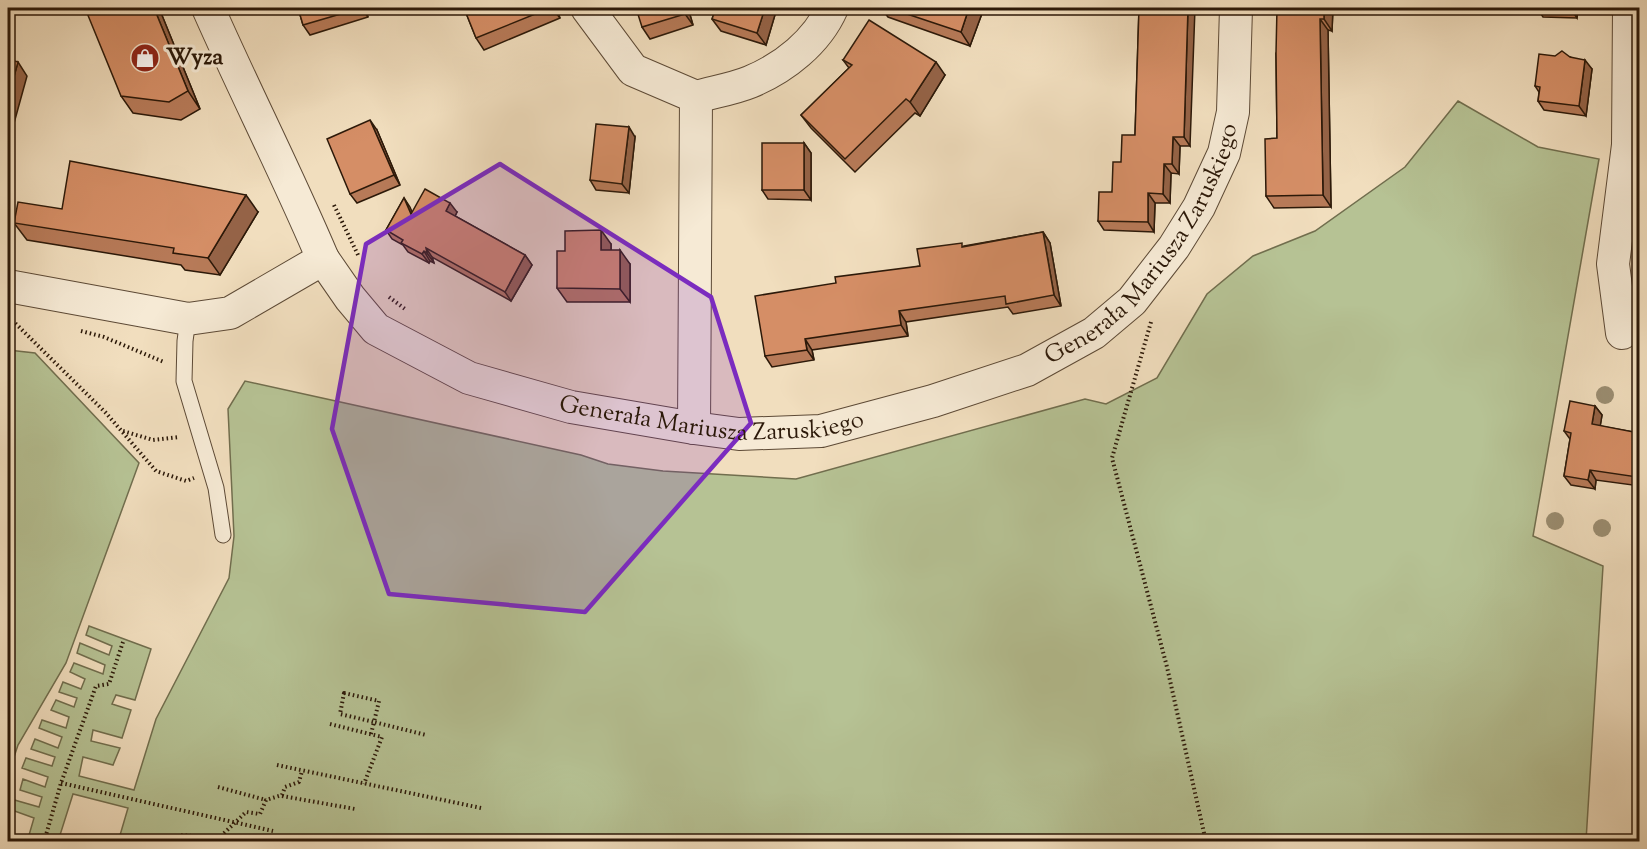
<svg xmlns="http://www.w3.org/2000/svg" width="1647" height="849" font-family="'Sorts Mill Goudy',serif">
<rect width="100%" height="100%" fill="#f1debe"/>
<filter id="stains"><feTurbulence type="fractalNoise" baseFrequency=".00333" numOctaves="4"/><feColorMatrix values="0 0 0 0 .2 0 0 0 0 .09 0 0 0 0 .02 0 0 0 .5 -.17"/></filter>
<radialGradient id="worn" r=".72"><stop offset=".6" stop-color="#630" stop-opacity="0"/><stop offset="1" stop-color="#630" stop-opacity=".3"/></radialGradient>
<g fill="#b6c294" stroke="#716e4e" stroke-width="1.5">
<path d="M1458,101L1538,147L1599,159L1533,536L1603,566L1586,841L118,842L128,808L73,794L60,835L64,837L63,841L27,842L34,818L9,809L11,799L39,807L42,797L20,790L23,779L45,787L48,777L22,768L26,758L52,766L55,757L31,749L35,739L58,748L62,737L39,728L42,720L66,728L69,717L51,710L56,700L74,707L77,698L59,692L63,682L81,689L85,679L70,672L74,663L103,674L105,665L77,653L80,643L109,655L112,646L86,635L89,626L151,649L135,700L116,695L112,704L131,710L122,738L93,730L91,741L120,748L113,765L83,757L79,776L134,790L156,719L229,578L234,536L228,409L245,381L581,455L608,464L663,471L796,479L1085,399L1106,404L1157,378L1207,294L1253,256L1315,231L1405,167Z"/>
<path d="M8,350L35,353L139,463L66,663L18,745L8,775Z"/>
</g>
<g fill="none" stroke-linecap="round" stroke-linejoin="round">
<g stroke="#5d4a36" stroke-width="17">
<path id="lane" d="M188,319L185,341L184,381L216,488L223,535"/>
</g>
<g stroke="#5d4a36" stroke-width="34">
<g id="street">
<path d="M208,8C245,92 287,174 323,259"/>
<path d="M587,8L633,70L696,97L694,428"/>
<path d="M696,97C713,92 733,89 750,82C784,68 817,42 832,8"/>
<path id="s1" d="M8,286L188,319L230,313L323,259L350,298L376,329L469,378L571,407L694,428L739,434L821,431L933,401L1027,370L1094,333L1132,301L1174,247L1199,207L1224,153L1233,112L1236,8"/>
<path d="M1622,333L1613,264L1628,145L1629,8"/>
</g>
</g>
<g stroke="#2c1909" stroke-width="4" stroke-dasharray="1.5 3" stroke-linecap="butt">
<path d="M334,205L358,255"/>
<path d="M9,257L11,246"/>
<path d="M389,297L405,309"/>
<path d="M9,317L106,413L156,471L186,481L194,478"/>
<path d="M1151,322L1112,458L1167,667L1206,842"/>
<path d="M81,331L104,337L164,362"/>
<path d="M123,431L153,440L179,437"/>
<path d="M344,693L379,701L374,722L340,714Z"/>
<path d="M330,724L382,737L364,784"/>
<path d="M371,734L374,722L426,735"/>
<path d="M277,765L481,808"/>
<path d="M61,783L273,831"/>
<path d="M218,787L266,800"/>
<path d="M282,796L355,809"/>
<path d="M44,842L61,783L96,686L109,684L123,642"/>
<path d="M179,842V835L219,838L246,812L260,814L266,800L282,795L285,787L299,782L302,771"/>
</g>
<use href="#lane" stroke="#f6ead5" stroke-width="15"/>
<use href="#street" stroke="#f6ead5" stroke-width="32"/>
</g>
<g fill="#9b8e72">
<circle cx="1605" cy="395" r="9"/>
<circle cx="1555" cy="521" r="9"/>
<circle cx="1602" cy="528" r="9"/>
</g>
<g fill="#b77a58" stroke="#2c1909" stroke-width="1.5">
<path d="M159,8L200,109L181,120L133,113L121,96Z"/>
<path d="M298,8H365L368,17L310,35L303,25Z"/>
<path d="M464,8H556L560,18L484,50L476,38Z"/>
<path d="M688,8L693,25L650,39L642,27Z"/>
<path d="M716,8H777L766,45L721,31L712,19Z"/>
<path d="M881,8H984L970,46L888,17Z"/>
<path d="M1139,8L1190,146H1180L1179,174L1171,173L1170,203H1155L1154,232L1104,230L1098,221L1112,192L1121,162L1135,135Z"/>
<path d="M1333,8L1332,31L1328,30L1331,207L1274,208L1266,196L1277,138L1276,53Z"/>
<path d="M1512,8H1578L1577,18L1543,17L1539,11L1513,9Z"/>
<path d="M1570,57L1592,69L1586,116L1544,110L1538,101L1539,92L1535,86Z"/>
<path d="M843,60L945,75L920,116L915,113L855,172L811,128L801,115L849,68Z"/>
<path d="M377,130L400,185L357,203L350,194Z"/>
<path d="M635,137L629,193L596,190L590,180Z"/>
<path d="M804,143L811,153V200L768,199L762,190Z"/>
<path d="M404,198L412,212H457L455,216L525,255L532,265L511,301L432,257L434,263L430,261L429,263L408,252L403,245L392,239L386,230Z"/>
<path d="M62,209L258,212L220,275L185,270L181,265L27,240L14,223Z"/>
<path d="M1043,232L1050,243L1061,306L1013,314L1008,307L906,322L908,336L812,350L814,360L772,367L765,356L836,283L920,266L964,246Z"/>
<path d="M611,244V250L630,264V302H567L557,288L565,251Z"/>
<path d="M1595,406L1602,415L1600,426L1639,433L1640,434V486L1596,480L1595,489L1571,485L1564,476L1570,439L1564,431Z"/>
</g>
<g fill="#956347" stroke="#2c1909" stroke-width="1.5">
<path d="M154,8H159L200,109L188,91Z"/>
<path d="M361,8H365L368,17Z"/>
<path d="M552,8H556L560,18Z"/>
<path d="M683,8H688L693,25L685,14Z"/>
<path d="M765,8H777L766,45L757,33Z"/>
<path d="M969,8H984L970,46L961,32Z"/>
<path d="M1188,8H1195L1190,146L1184,137Z"/>
<path d="M1324,8H1333L1332,31L1324,19Z"/>
<path d="M1571,8H1578L1577,18L1571,9Z"/>
<path d="M1320,19L1328,30L1331,207L1323,195Z"/>
<path d="M1585,60L1592,69L1586,116L1579,106Z"/>
<path d="M18,62L27,76L8,145V98Z"/>
<path d="M936,62L945,75L920,116L910,102Z"/>
<path d="M370,120L377,130L400,185L394,175Z"/>
<path d="M629,127L635,137L629,193L622,184Z"/>
<path d="M1173,137L1180,146L1179,174L1172,164Z"/>
<path d="M804,143L811,153V200L804,190Z"/>
<path d="M1164,164L1171,173L1170,203L1163,194Z"/>
<path d="M1148,193L1155,203L1154,232L1148,222Z"/>
<path d="M246,195L258,212L220,275L208,258Z"/>
<path d="M404,198L410,207L417,224L411,214Z"/>
<path d="M450,203L457,212L453,220L446,211Z"/>
<path d="M601,230L611,244V264L601,250Z"/>
<path d="M1043,232L1050,243L1061,306L1054,295Z"/>
<path d="M426,248L432,257L434,263L427,253Z"/>
<path d="M620,250L630,264V302L620,289Z"/>
<path d="M424,251L430,261L429,263L422,254Z"/>
<path d="M525,255L532,265L511,301L505,292Z"/>
<path d="M899,311L906,322L908,336L901,325Z"/>
<path d="M805,339L812,350L814,360L807,350Z"/>
<path d="M1595,406L1602,415L1599,434L1592,424Z"/>
<path d="M1639,433L1640,434V456L1635,450Z"/>
<path d="M1640,464V481L1637,477Z"/>
<path d="M1590,470L1596,480L1595,489L1588,480Z"/>
</g>
<g fill="#d58e66" stroke="#2c1909" stroke-width="1.5">
<path d="M85,8H154L188,91L169,102L121,96Z"/>
<path d="M298,8H361L303,25Z"/>
<path d="M464,8H550L476,38Z"/>
<path d="M636,8H683L685,14L642,27Z"/>
<path d="M716,8H765L757,33L712,19Z"/>
<path d="M889,8H969L961,32Z"/>
<path d="M1139,8H1188L1184,137H1173L1172,164H1164L1163,194L1148,193V222L1098,221L1099,192H1112L1113,162H1121L1122,135H1135Z"/>
<path d="M1277,8H1324V19H1320L1323,195L1266,196L1265,139L1277,138L1276,53Z"/>
<path d="M1539,8H1571V9Z"/>
<path d="M869,20L936,62L910,102L906,99L845,159L801,115L852,65L843,60Z"/>
<path d="M1562,51L1570,57L1585,60L1579,106L1538,101L1540,87L1535,86L1539,54L1555,56Z"/>
<path d="M8,59L18,62L8,98Z"/>
<path d="M370,120L394,175L350,194L327,139Z"/>
<path d="M596,124L629,127L622,184L590,180Z"/>
<rect x="762" y="143" width="42" height="47"/>
<path d="M70,161L246,195L208,258L173,253L174,248L14,223L18,202L62,209Z"/>
<path d="M425,189L450,203L446,211L525,255L505,292L426,248L427,253L424,251L422,254L401,243L403,240L386,230L404,198L411,214Z"/>
<path d="M601,230V250H620V289L557,288V251H565V231Z"/>
<path d="M1043,232L1054,295L1006,304L1005,296L899,311L901,325L805,339L807,350L765,356L755,296L836,283L835,277L920,266L917,249L962,243V247Z"/>
<path d="M1570,401L1595,406L1592,424L1639,433L1635,450L1640,451V464L1637,477L1590,470L1588,480L1564,476L1571,433L1564,431Z"/>
</g>
<path fill="#7b2cbf" fill-opacity="0.2" stroke="#7b2cbf" stroke-width="4.5" stroke-linejoin="round" d="M500,164L711,297L751,423L585,612L389,594L332,429L366,244Z"/>
<defs>
<g id="shop-disc" transform="scale(1.5)"><circle r="9.5" fill="#8f2418" stroke="#f6ead5"/><path d="M-5-2.5h2.3a2.7 3.5 0 0 1 5.4 0H5L5.5 6h-11ZM-1.5-2.5h3a1.5 2.3 0 0 0-3 0Z" fill="#fff"/></g>
</defs>
<g fill-rule="evenodd">
<use href="#shop-disc" x="145" y="58"/>
</g>
<g text-anchor="middle" dominant-baseline="central" stroke-width="6" stroke-linejoin="round" paint-order="stroke">
<g font-size="24" font-weight="bold" fill="#2c1909" stroke="#f6ead5" text-anchor="start">
<text x="166" y="58">Wyza</text>
</g>
<g font-size="24" fill="#2c1909" stroke="#f6ead5">
<text stroke="none"><textPath href="#s1" startOffset="1276">Generała Mariusza Zaruskiego</textPath></text>
<text stroke="none"><textPath href="#s1" startOffset="774">Generała Mariusza Zaruskiego</textPath></text>
</g>
</g>
<rect width="1647" height="849" fill="none" stroke="#f1debe" stroke-width="30"/>
<rect x="9" y="9" width="1629" height="831" fill="none" stroke="#2c1909" stroke-width="3"/>
<rect x="15" y="15" width="1617" height="819" fill="none" stroke="#2c1909" stroke-width="1.5"/>
<rect width="100%" height="100%" filter="url(#stains)"/>
<rect width="100%" height="100%" fill="url(#worn)"/>
</svg>
